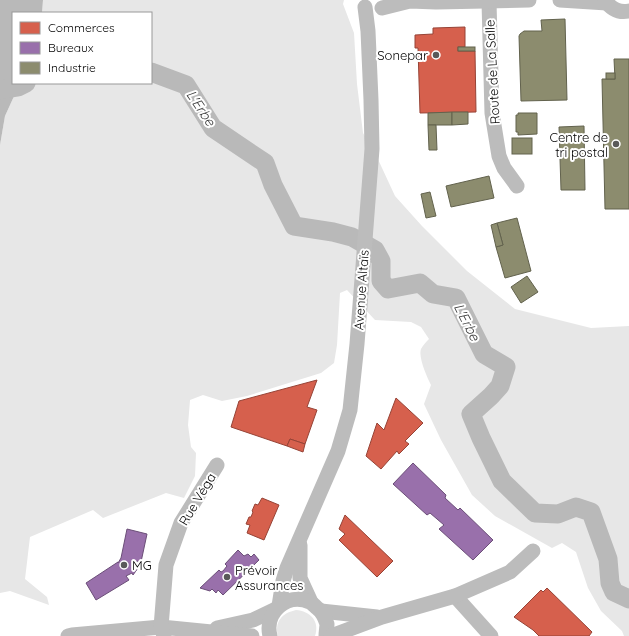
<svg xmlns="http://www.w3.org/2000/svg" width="629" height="636" font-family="Quicksand,sans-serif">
<rect width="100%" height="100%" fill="#fff"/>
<g fill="#e7e7e7">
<path d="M43,0H344L343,4L354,33L357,84L363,133L376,155L395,196L422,226L467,271L515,309L591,328L629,326V636H624L622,631L601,611L588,588L576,552L562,543L552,548L495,516L472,495L441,440L424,404L431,385C427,377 418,357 421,349C423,345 426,342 429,339L421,327L411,322L375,320L347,290L340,293L337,345L334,363L321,373L247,396L222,401L203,395L190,400L188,425L191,447L196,453L195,476L184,498L166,493L103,518L93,510L30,537L25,579L47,597L49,605L10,591L0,593V145L5,116L20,83H151V13H42Z"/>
<path d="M296,610C310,611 320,621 315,636H278C274,622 282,613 296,610Z"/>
</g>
<path fill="#b9b9b9" d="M0,0H43L42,13H13V83H20L5,116L0,145Z"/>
<g fill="#d6604d" stroke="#964336">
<path d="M465,27V47H458V51H475L476,112L420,113L418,48H415V35L433,34V28Z"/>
<path d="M317,380L307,407L317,410L305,444L290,439L287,446L231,427L239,401Z"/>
<path d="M396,398L423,423L405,441L409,444L399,454L397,451L381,469L366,456L377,423L384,430Z"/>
<path d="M290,439L305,444L303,452L287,446Z"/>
<path d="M262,498L279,505L264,540L247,533L250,525L246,524L249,517H251L253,512L252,511L255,504L258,505Z"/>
<path d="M345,515L393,561L377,577L339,540L345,534L339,529Z"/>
<path d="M547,588L592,632L589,636H539L533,630L514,617L541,590L543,592Z"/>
</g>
<g fill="#9970ab" stroke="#6b4e78">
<path d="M413,463L446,495L445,498L458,510L460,508L493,540L473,560L439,529L444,525L430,513L427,515L393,484Z"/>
<path d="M127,529L147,534L141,562L137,561L136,567L138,568L133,575L132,573L126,576L129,580L96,600L86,583L118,562V563L121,558Z"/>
<path d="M238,550L244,556L248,554L251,557L254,554L259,560L223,595L218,590L216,593L212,589L210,591L200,588L219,570L221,572L223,571L227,566L225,564Z"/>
</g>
<g fill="#8c8c6e" stroke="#62624d">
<path d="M565,19L567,100L521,101L519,36L520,34L524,31H542L541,20Z"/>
<rect x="458" y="47" width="17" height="4"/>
<path d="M614,59H629V209H605L602,79H615Z"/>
<rect x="606" y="73" width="9" height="6"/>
<path d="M452,112V125H428V113Z"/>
<path d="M452,112H468V124L452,125Z"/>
<path d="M518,113H537V134L518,135V132H516V115H518Z"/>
<path d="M428,125H436L437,150H429Z"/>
<path d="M584,126L585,190H561L559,127Z"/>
<rect x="512" y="138" width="20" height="16"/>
<path d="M489,176L494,198L451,207L446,186Z"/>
<path d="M430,192L436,216L426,218L421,194Z"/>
<path d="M517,218L531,271L505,278L496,247L503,245L497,223Z"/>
<path d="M497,223L503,245L496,247L491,225Z"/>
<path d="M527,276L538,292L521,303L511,287Z"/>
</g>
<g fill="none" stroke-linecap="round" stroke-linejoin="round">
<g stroke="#b9b9b9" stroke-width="19">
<path d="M151,72L186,85L213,128L265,163L273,185L294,226L333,232L352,237L375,250L381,261V281L388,289L420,283L433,294L456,298L484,354L506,367L500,386L491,396L471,414L481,438L502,481L535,513L558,514L576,507L591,512L608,559L610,583L614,592L629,599"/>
<path d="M0,90L18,87L26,83"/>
</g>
<g stroke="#bcbcbc" stroke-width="15">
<path d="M560,0L607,3"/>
<path d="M605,0C611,9 619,13 629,11"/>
<path d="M489,2L492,113L499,156L504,168L517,186"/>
<path d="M382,8L410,1L436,2L529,0"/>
<path d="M300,545V578L311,602"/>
<path d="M455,596L491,636"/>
<path d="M279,606L283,581L287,568L338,451L350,410L357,344L372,149L371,100L368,31L365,7"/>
<path d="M321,611L377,617"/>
<path d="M217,628L253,620L276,609"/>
<path d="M68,636L72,635L161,627L252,636"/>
<path d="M164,636L161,627L166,565L181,523L217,465"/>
<path d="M270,636C264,612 287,592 310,602C312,603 315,606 317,608C322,611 325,618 327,624C327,627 326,632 326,636"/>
<path d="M331,636L382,617L455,596L510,572L533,551"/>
</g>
</g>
<g fill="#595959" stroke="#fff" stroke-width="1.5">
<circle cx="436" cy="55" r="4"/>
<circle cx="616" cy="144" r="4"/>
<circle cx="124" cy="565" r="4"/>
<circle cx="227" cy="577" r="4"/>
</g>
<g text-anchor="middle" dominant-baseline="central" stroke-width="4" stroke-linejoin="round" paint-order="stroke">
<g font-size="13" fill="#000" stroke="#fff" text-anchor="end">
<text x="428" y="55">Sonepar</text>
<text x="608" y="137">Centre de<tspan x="608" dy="15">tri postal</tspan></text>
<text x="132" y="565" text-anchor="start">MG</text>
<text x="235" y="570" text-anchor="start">Prévoir<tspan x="235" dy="15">Assurances</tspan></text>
</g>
<g font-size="13" fill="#000" stroke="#fff">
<text transform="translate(492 72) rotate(-93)">Route de La Salle</text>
<text transform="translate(361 290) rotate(-86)">Avenue Altaïs</text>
<text transform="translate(197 499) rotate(-59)">Rue Véga</text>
</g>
<g font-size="14" font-style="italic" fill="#3c3c3c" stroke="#fff">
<text transform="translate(201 108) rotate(56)">L'Erbe</text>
<text transform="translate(467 322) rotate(63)">L'Erbe</text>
</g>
</g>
<rect x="12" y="12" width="140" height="72" fill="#ffffff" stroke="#999999"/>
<rect x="20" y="22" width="20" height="12" fill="#d6604d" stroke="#999999"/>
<text x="48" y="32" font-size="12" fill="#000000">Commerces</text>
<rect x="20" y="42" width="20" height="12" fill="#9970ab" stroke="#999999"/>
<text x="48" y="52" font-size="12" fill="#000000">Bureaux</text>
<rect x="20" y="62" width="20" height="12" fill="#8c8c6e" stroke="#999999"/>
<text x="48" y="72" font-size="12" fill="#000000">Industrie</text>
</svg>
